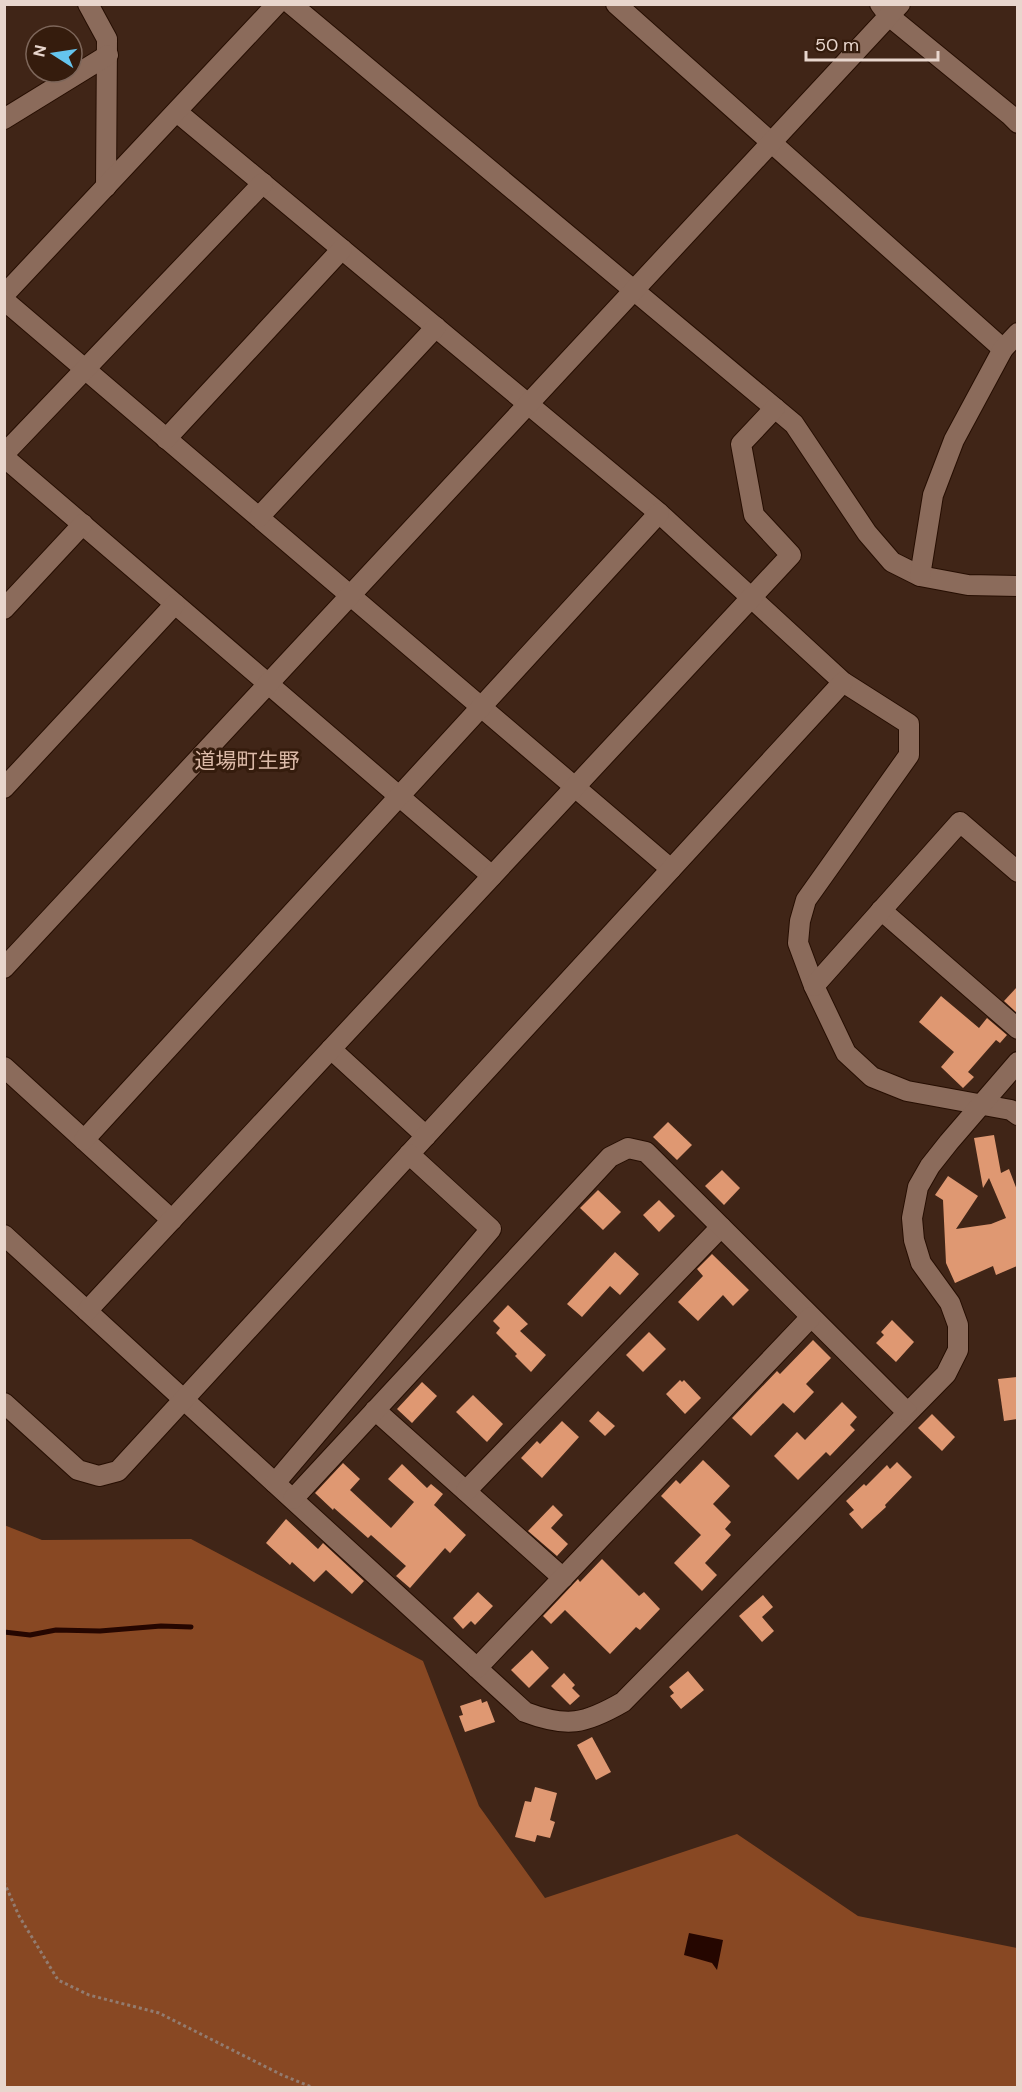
<svg xmlns="http://www.w3.org/2000/svg" width="1022" height="2092" font-family="'DM Sans','Noto Sans JP',sans-serif">
<rect width="100%" height="100%" fill="#402517"/>
<path fill="#884823" d="M4,1525L42,1540L191,1539L423,1661L479,1806L545,1898L737,1834L858,1916L1017,1948V2087H5Z"/>
<path fill="#250600" d="M689,1933L723,1940L717,1970L712,1963L684,1955Z"/>
<g fill="none" stroke-linecap="round" stroke-linejoin="round">
<path stroke="#250600" stroke-width="5" d="M4,1632L30,1635L56,1630L100,1631L161,1626L191,1627"/>
</g>
<g fill="#df9872">
<path d="M1017,987V1013L1004,1001Z"/>
<path d="M941,996L979,1028L987,1018L1007,1035L1000,1043L996,1040L968,1072L974,1077L963,1088L941,1067L954,1052L919,1022Z"/>
<path d="M668,1122L692,1145L677,1160L653,1137Z"/>
<path d="M994,1135L1001,1173L1009,1169L1017,1190V1266L996,1275L993,1266L955,1283L946,1263L943,1200L935,1195L948,1176L978,1196L956,1229L991,1224L1006,1218L989,1178L983,1188L974,1138Z"/>
<path d="M722,1170L740,1188L724,1205L705,1186Z"/>
<path d="M598,1190L621,1212L603,1230L580,1208Z"/>
<path d="M659,1200L675,1216L659,1232L643,1215Z"/>
<path d="M615,1252L639,1274L620,1295L610,1286L582,1317L567,1304Z"/>
<path d="M712,1254L749,1290L733,1306L723,1295L698,1321L678,1302L703,1276L697,1269Z"/>
<path d="M508,1305L528,1324L520,1331L546,1355L531,1372L515,1356L517,1354L496,1333L500,1328L493,1321Z"/>
<path d="M892,1320L914,1342L896,1362L876,1343L884,1335L881,1332Z"/>
<path d="M649,1332L666,1349L643,1372L626,1355Z"/>
<path d="M813,1340L831,1358L806,1384L814,1392L794,1413L783,1403L751,1436L732,1418L777,1371L780,1374Z"/>
<path d="M1017,1377V1419L1004,1421L998,1379Z"/>
<path d="M680,1380L682,1382L684,1380L701,1398L685,1414L666,1394Z"/>
<path d="M422,1382L437,1396L412,1423L397,1409Z"/>
<path d="M473,1395L503,1424L487,1442L456,1412Z"/>
<path d="M842,1402L857,1417L850,1425L855,1430L830,1456L826,1452L798,1480L774,1456L797,1432L805,1440Z"/>
<path d="M598,1411L615,1426L605,1436L589,1421Z"/>
<path d="M932,1414L955,1437L942,1451L918,1428Z"/>
<path d="M562,1421L579,1437L542,1478L521,1458L537,1441L540,1444Z"/>
<path d="M703,1460L730,1486L713,1504L731,1522L725,1529L731,1535L705,1563L717,1575L702,1591L674,1563L701,1535L661,1496L676,1480L680,1484Z"/>
<path d="M897,1462L912,1477L885,1505L886,1507L862,1529L849,1514L854,1510L846,1501L864,1484L866,1486L887,1465L890,1469Z"/>
<path d="M343,1463L360,1479L350,1490L391,1528L414,1502L388,1479L402,1464L427,1488L431,1484L443,1494L434,1505L466,1535L450,1553L445,1548L410,1588L396,1576L406,1566L371,1535L368,1538L334,1508L333,1510L315,1493Z"/>
<path d="M553,1505L563,1515L551,1528L568,1544L557,1556L528,1531Z"/>
<path d="M286,1519L318,1549L323,1543L364,1581L352,1594L326,1570L314,1582L292,1562L290,1565L266,1543Z"/>
<path d="M602,1559L639,1596L644,1592L660,1609L640,1630L636,1627L610,1654L565,1610L551,1624L543,1616L578,1579L580,1582Z"/>
<path d="M478,1592L493,1606L475,1625L471,1621L463,1629L453,1618Z"/>
<path d="M763,1595L773,1607L762,1617L774,1631L762,1642L739,1616Z"/>
<path d="M532,1650L549,1668L529,1688L511,1670Z"/>
<path d="M688,1671L704,1690L681,1709L670,1696L674,1693L669,1687Z"/>
<path d="M564,1673L575,1685L572,1688L580,1696L570,1705L551,1686Z"/>
<path d="M481,1699L482,1703L487,1701L495,1722L465,1732L459,1716L463,1715L460,1706Z"/>
<path d="M592,1737L611,1772L596,1780L577,1745Z"/>
<path d="M535,1787L557,1793L550,1820L555,1822L550,1838L537,1835L535,1842L515,1837L525,1801L531,1802Z"/>
</g>
<g fill="none" stroke-linecap="round" stroke-linejoin="round">
<g stroke="#260e02" stroke-width="22">
<g id="street">
<path d="M88,4L107,39L106,187"/>
<path d="M291,4L794,424L867,533L892,562L920,576L968,585L1018,586"/>
<path d="M616,4L1003,349"/>
<path d="M880,4L889,16L1010,115L1018,123"/>
<path d="M177,112L659,513L843,682L909,724V755L806,900L800,921L798,943L814,986L846,1053L872,1077L907,1091L1011,1110L1018,1115"/>
<path d="M4,119L108,55"/>
<path d="M4,295L277,4"/>
<path d="M4,300L671,869"/>
<path d="M166,439L342,249"/>
<path d="M4,454L263,183"/>
<path d="M4,457L492,876"/>
<path d="M259,517L436,327"/>
<path d="M920,576L933,495L954,440L1003,349L1018,333"/>
<path d="M4,609L83,524"/>
<path d="M4,788L175,604"/>
<path d="M881,910L1018,1029"/>
<path d="M4,968L900,4"/>
<path d="M814,986L960,822L1018,872"/>
<path d="M331,1049L426,1136"/>
<path d="M4,1067L172,1220"/>
<path d="M84,1140L659,513"/>
<path d="M4,1235L525,1712C567,1728 585,1724 623,1702L946,1374L958,1350V1325L950,1303L921,1263L914,1240L912,1218L918,1187L930,1166L949,1142L1018,1062"/>
<path d="M87,1311L791,555L754,515L741,444L775,408"/>
<path d="M4,1403L78,1470L99,1476L118,1471L843,682"/>
<path d="M375,1410L563,1578"/>
<path d="M275,1483L491,1229L409,1154"/>
<path d="M466,1491L721,1227"/>
<path d="M293,1499L610,1157L628,1148L646,1152L907,1412"/>
<path d="M477,1668L811,1317"/>
</g>
</g>
<path stroke="#937c70" stroke-width="3" stroke-dasharray="3 3" stroke-linecap="butt" d="M4,1882L19,1916L58,1980L89,1995L159,2013L282,2075L314,2088"/>
<use href="#street" stroke="#8b6b5b" stroke-width="20"/>
</g>
<g text-anchor="middle" dominant-baseline="central" stroke-width="6" stroke-linejoin="round" paint-order="stroke">
<g font-size="21" fill="#dcbaa8" stroke="#351c0d">
<text x="247" y="761">道場町生野</text>
</g>
</g>
<rect width="1022" height="2092" fill="none" stroke="#e8d6cd" stroke-width="12"/>
<g transform="translate(54 54) rotate(282)"><circle r="28" fill="#351c0d" stroke="#7d665a" stroke-width="1.5"/>
<path d="M0-4.5L10 22L0 15L-10 22Z" fill="#65c5ee"/>
<text y="-9" font-size="16" font-weight="bold" text-anchor="middle" fill="#e8d6cd">N</text>
</g>
<path d="M806 51v9h132v-9" fill="none" stroke="#e8d6cd" stroke-width="3"/>
<text x="815" y="51" font-size="18" fill="#e8d6cd" stroke="#351c0d" stroke-width="4.5" paint-order="stroke">50 m</text>
</svg>
